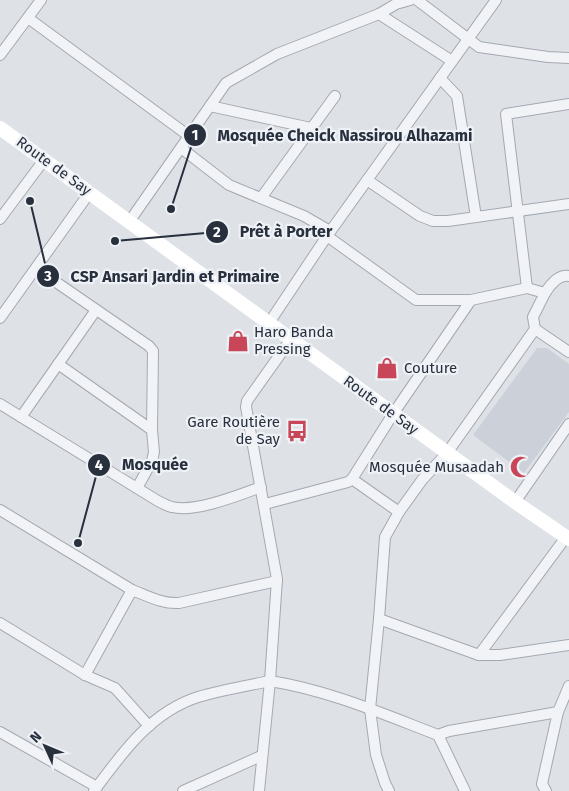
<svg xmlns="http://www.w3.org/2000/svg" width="569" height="791" font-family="'Fira Sans',sans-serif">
<rect width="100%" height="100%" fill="#dee2e7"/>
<path fill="#ccd1d9" d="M537,348H547L569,364V412L524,473L473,435Z"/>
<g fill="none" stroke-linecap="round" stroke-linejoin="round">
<g stroke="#a4a9b1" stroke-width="12">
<g id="minor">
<path d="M410,0L396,4L379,14L452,61"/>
<path d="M417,0L479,47L548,57L569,58"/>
<path d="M28,18L189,136"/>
<path d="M0,55L41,0"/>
<path d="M440,78L457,96L476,217"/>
<path d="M210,106L311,128"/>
<path d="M181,148L229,185L304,216L330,231"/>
<path d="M367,180L420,216L433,221H448L569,204"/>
<path d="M261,198L335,96"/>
<path d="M0,219L44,160"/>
<path d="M129,222L226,83L277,54L379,14"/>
<path d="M327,236L416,300H471L527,288L545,293L533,317L535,329L447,453L422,480L399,512"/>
<path d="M37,269L149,346L153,351L152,430L154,452L152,461L137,488"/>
<path d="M527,288L506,114L569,104"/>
<path d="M545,293C550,285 559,274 569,276"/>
<path d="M0,318L90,192"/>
<path d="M269,323L327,236L496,0"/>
<path d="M535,329L569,352"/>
<path d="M58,364L152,430"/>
<path d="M0,404L158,501C162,503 167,506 172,507C195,513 239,495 261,487"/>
<path d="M21,417L96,310"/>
<path d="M352,479L399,512L385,537L379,619L370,709L376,755L385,783L389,791"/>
<path d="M515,502L569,424"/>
<path d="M265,504L348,482L352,479L393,414L471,300"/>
<path d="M0,510L132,590L85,675"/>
<path d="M132,590C148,596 162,604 179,603L277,581"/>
<path d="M379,619L479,655H500L569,645"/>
<path d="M0,623L85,675L115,688L149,726"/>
<path d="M479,655L566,537"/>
<path d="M0,732L97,787"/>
<path d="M438,735L465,791"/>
<path d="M94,791C122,753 151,712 198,697C222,690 246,686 270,681L277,579L246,407L247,401L291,339"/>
<path d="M183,791L261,756"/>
<path d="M259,791L270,681C328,690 383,714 438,735L449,731L558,712L569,686"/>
<path d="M546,791L542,784L558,712"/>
</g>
</g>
<use href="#minor" stroke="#f1f3f6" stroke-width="10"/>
<path stroke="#fff" stroke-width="14" d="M0,128L515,502L569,539"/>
</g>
<defs>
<g id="shop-bare" transform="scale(1.725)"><path d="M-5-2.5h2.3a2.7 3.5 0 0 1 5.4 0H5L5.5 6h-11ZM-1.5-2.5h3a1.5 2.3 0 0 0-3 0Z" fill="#c94658" stroke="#eef1f5" stroke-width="2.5" paint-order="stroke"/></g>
<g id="bus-bare" transform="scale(1.725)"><path d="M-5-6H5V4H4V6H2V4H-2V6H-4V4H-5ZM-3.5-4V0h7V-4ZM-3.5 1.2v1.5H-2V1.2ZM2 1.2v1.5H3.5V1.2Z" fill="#c94658" stroke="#eef1f5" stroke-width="2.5" paint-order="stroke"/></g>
<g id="mosque-bare" transform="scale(1.725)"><path d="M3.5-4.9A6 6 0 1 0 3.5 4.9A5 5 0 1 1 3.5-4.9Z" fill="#c94658" stroke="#eef1f5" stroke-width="2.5" paint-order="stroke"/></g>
</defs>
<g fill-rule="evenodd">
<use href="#shop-bare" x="238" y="341"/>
<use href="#shop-bare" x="387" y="368"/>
<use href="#bus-bare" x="297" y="431"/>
<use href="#mosque-bare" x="521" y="467"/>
</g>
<g text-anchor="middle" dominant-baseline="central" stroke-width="4.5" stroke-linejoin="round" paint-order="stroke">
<g font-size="15" fill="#28303e" stroke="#eef1f5">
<text transform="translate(54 166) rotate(36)">Route de Say</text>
<text transform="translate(381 405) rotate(36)">Route de Say</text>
</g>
<g font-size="15" fill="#28303e" stroke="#eef1f5" text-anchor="start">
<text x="254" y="332">Haro Banda<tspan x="254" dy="17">Pressing</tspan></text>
<text x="404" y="368">Couture</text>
<text x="280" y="422" text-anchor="end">Gare Routière<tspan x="280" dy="17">de Say</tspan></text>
<text x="504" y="467" text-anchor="end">Mosquée Musaadah</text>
</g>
</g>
<path fill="none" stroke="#28303e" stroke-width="2" d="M171 209L195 135M115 241L217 232M30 201L48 276M78 543L99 465"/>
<g fill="#28303e" stroke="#eef1f5" stroke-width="2">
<circle cx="171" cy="209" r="5"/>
<circle cx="115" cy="241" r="5"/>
<circle cx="30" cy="201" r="5"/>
<circle cx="78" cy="543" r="5"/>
<circle cx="195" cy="135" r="12"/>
<circle cx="217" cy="232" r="12"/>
<circle cx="48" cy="276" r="12"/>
<circle cx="99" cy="465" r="12"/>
</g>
<g font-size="15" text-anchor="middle" font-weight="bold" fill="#fff">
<text x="195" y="140">1</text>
<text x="217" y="237">2</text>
<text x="48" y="281">3</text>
<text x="99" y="470">4</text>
</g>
<g font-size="16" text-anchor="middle" font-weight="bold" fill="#28303e" stroke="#eef1f5" stroke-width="4.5" stroke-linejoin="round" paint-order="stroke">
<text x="345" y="141">Mosquée Cheick Nassirou Alhazami</text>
<text x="286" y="237">Prêt à Porter</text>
<text x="175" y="282">CSP Ansari Jardin et Primaire</text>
<text x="155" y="470">Mosquée</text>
</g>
<g transform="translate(45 746) rotate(314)" stroke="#eef1f5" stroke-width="4" paint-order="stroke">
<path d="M0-4L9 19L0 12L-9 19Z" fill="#28303e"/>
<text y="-8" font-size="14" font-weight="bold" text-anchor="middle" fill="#28303e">N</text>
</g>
</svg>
